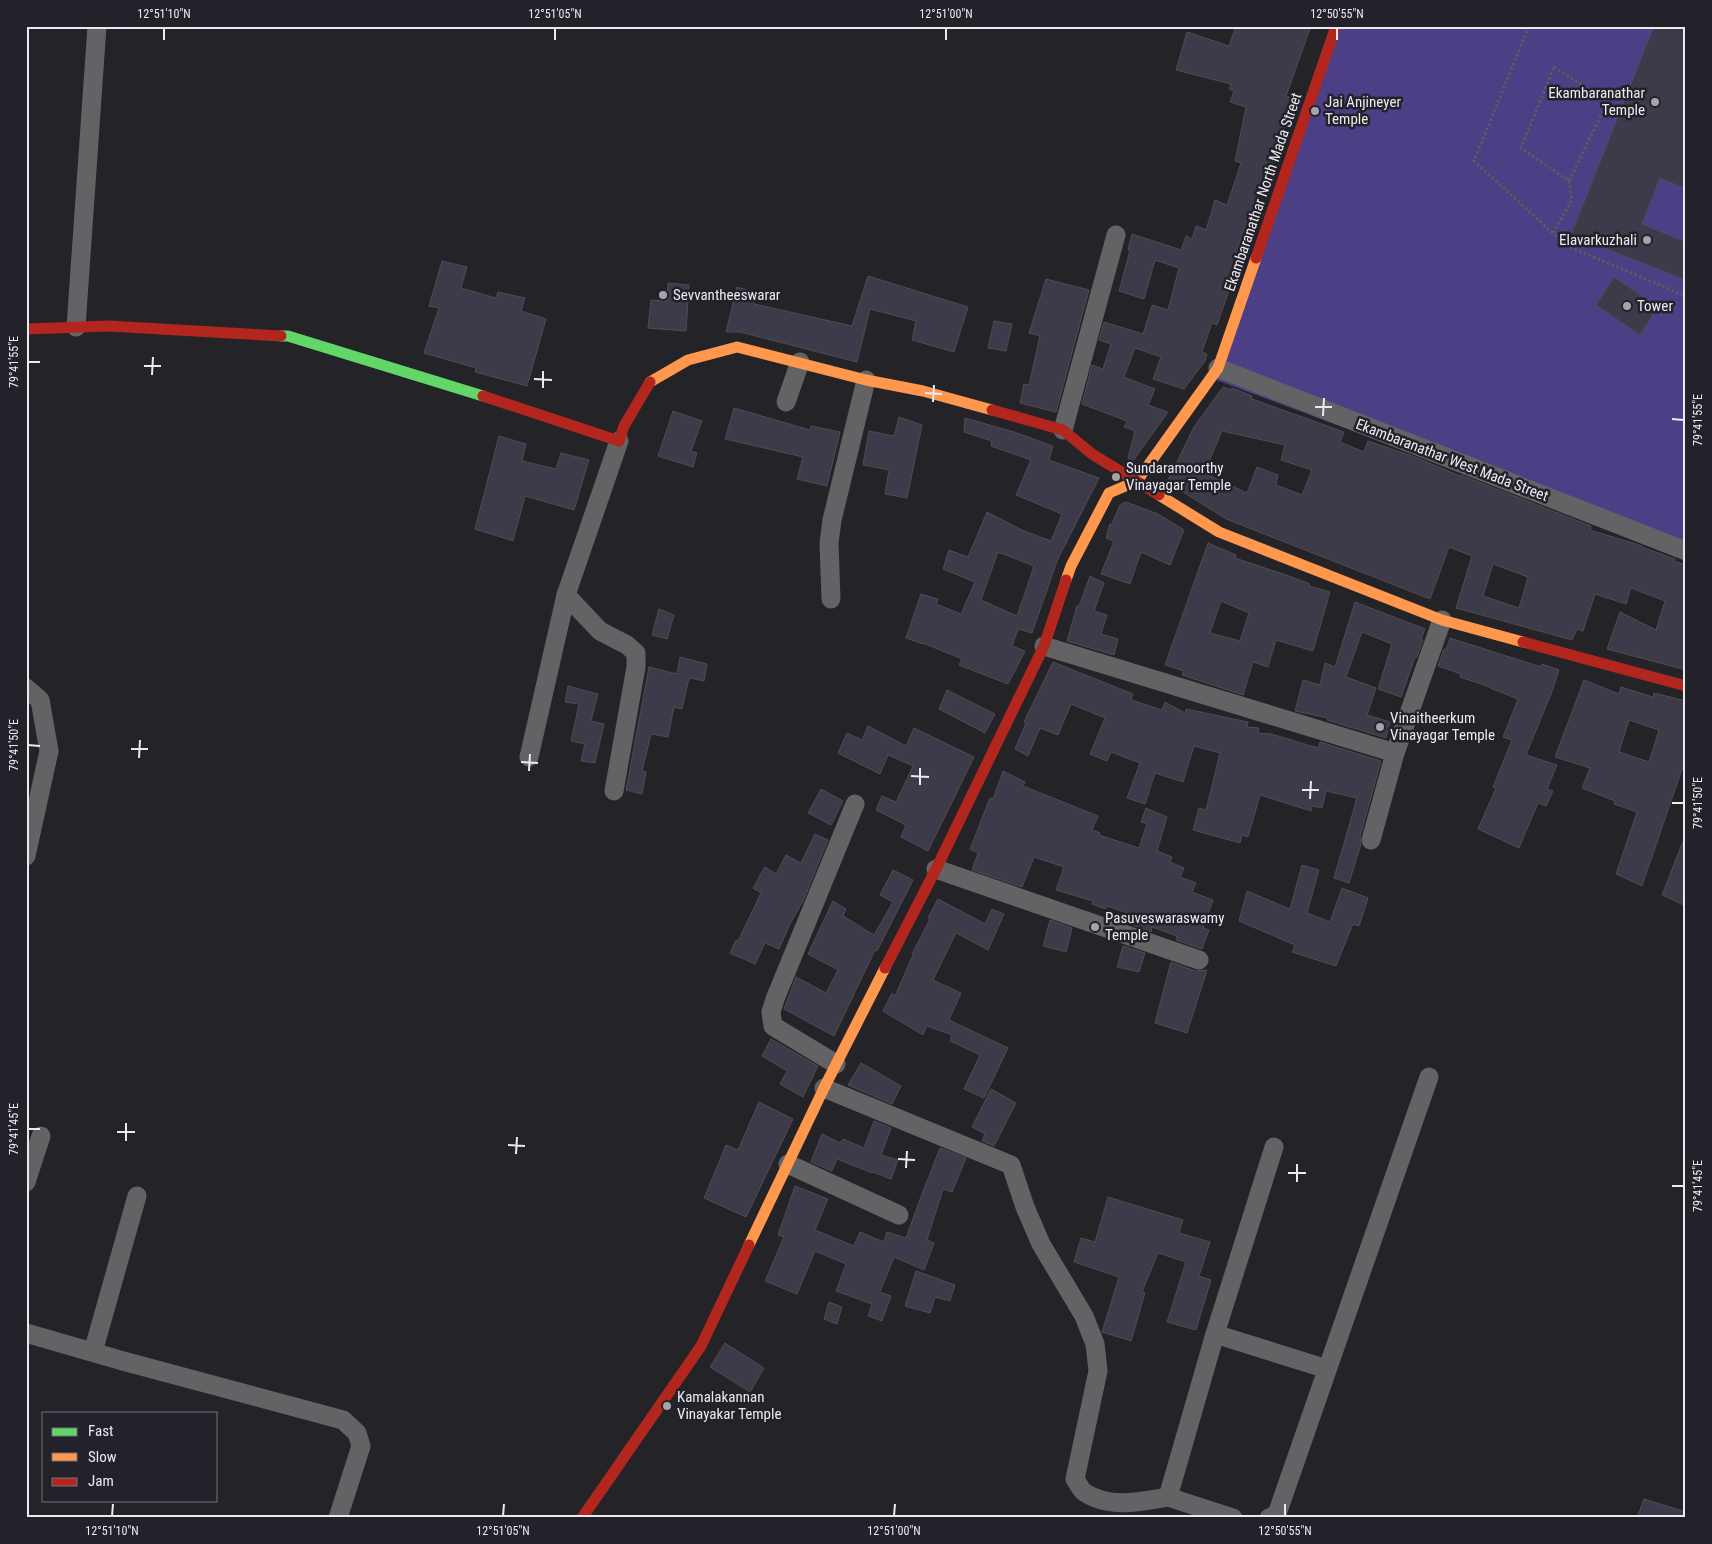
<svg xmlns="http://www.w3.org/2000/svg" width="1712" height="1544" font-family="'Roboto Condensed',sans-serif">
<rect width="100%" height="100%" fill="#242428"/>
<path fill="#4d3f85" d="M1341,26H1686V555L1211,378Z"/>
<g fill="#3d3a4a" stroke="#4d4d51" fill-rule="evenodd">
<path d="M1236,26H1311L1286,96L1295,99L1272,164L1264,184L1265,185L1256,212L1250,210L1236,254L1241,256L1217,325L1212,323L1202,352L1207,354L1205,361L1184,389L1153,379L1161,357L1135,348L1124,377L1155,389L1148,405L1168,412L1133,461L1128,458L1135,431L1124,427L1127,421L1082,404L1092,365L1103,369L1111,344L1099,340L1104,322L1143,334L1152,305L1168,310L1179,268L1155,260L1144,299L1119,291L1130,251L1128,250L1132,234L1181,250L1186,236L1192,239L1196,226L1206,230L1215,200L1227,205L1241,163L1235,161L1246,107L1230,102L1234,91L1229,89L1231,84L1176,70L1187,32L1229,46Z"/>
<path d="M1654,26H1686V189L1660,178L1642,224L1686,242V280L1571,235Z"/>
<path d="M442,261L467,267L461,288L496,298L498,292L525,298L521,311L546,319L527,386L475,372L476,368L424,353L439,308L429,306Z"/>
<path d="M868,276L968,307L954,352L912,340L916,321L870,309L857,362L740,332H726L737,287L756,293L754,304L852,326Z"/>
<path d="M1614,277L1658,307L1640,335L1596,305Z"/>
<path d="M1046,279L1089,290L1056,412L1020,403L1024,384L1029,385L1040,336L1029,333Z"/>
<path d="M668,283L689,285L686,331L648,328L651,300L667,301Z"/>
<path d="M994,321L1012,324L1006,351L988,348Z"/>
<path d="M1223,387L1231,390L1232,388L1252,396V399L1344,432L1340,442L1364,452L1368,441L1415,457L1460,476L1461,475L1591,526L1590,530L1639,545L1642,546V547L1675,559L1674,561L1686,565V670L1607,649L1620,612L1656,630L1665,601L1631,588L1626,604L1595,594L1583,631L1577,629L1572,640L1456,608L1472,556L1449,547L1430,599L1226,519L1167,482L1194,427ZM1222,431L1285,445L1281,460L1312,470L1302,495L1276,485L1278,475L1257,467L1247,493L1204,473ZM1493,564L1528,577L1519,608L1483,596Z"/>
<path d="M734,408L810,430L811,426L840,432L827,486L797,479L803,457L725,439Z"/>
<path d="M673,411L702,421L691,451L697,453L693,467L658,456Z"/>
<path d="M899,417L922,425L907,498L885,494L889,470L863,465L869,431L894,436Z"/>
<path d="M965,418L1014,432L1053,446L1049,460L1099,478L1057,561L1032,633L1018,629L1012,646L1025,651L1008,684L959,665L962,659L923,643V644L906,638L921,594L938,599L936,604L961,614L975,582L943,569L949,550L968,557L987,512L1022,530L1051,541L1062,514L1016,495L1031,460L991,446L992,441L964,432ZM998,552L1034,566L1017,616L981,600Z"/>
<path d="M499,436L526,444L522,461L556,469L561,453L589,460L574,510L525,496L513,541L475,529Z"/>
<path d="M1126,502L1158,514L1184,530L1170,565L1141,552L1130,584L1101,574L1114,541L1106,538L1110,524H1112L1120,505Z"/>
<path d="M1208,543L1236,555L1235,558L1289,576L1310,584L1309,586L1330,592L1313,651L1276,640L1268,667L1253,662L1243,695L1182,675L1184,671L1165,665ZM1221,601L1249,613L1240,641L1210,633Z"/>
<path d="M1090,576L1104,583L1094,611L1107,615L1101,634L1118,639L1114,655L1067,641L1077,606H1079Z"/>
<path d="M1355,602L1425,629L1421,639L1423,640L1417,657H1415L1401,697L1378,689L1392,644L1362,632L1346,677L1376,688L1367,715L1390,722L1386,738L1327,720L1328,718L1295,711L1303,680L1320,685L1325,663L1335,667Z"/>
<path d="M659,609L674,615L667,639L652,635Z"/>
<path d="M1450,638L1541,667L1542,664L1559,670L1553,689L1526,755L1557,765L1547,789L1553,791L1546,806L1538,803L1519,848L1478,829L1496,788L1493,787L1512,740L1503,737L1518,699L1490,688V687L1460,677L1461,674L1438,666L1444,649L1446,650Z"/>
<path d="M680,657L707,664L704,681L689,678L682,709L674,707L668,737L651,734L642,771L646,772L642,794L626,790L649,667L677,674Z"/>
<path d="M1053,662L1133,694L1131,700L1162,710L1165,702L1185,713L1186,709L1248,722L1247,727L1259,728L1258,733L1271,734L1318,748L1320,742L1381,761L1360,837L1361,844L1349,883L1334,878L1357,798L1326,791L1322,808L1312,806L1311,811L1260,795L1248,837L1242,835L1240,843L1193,830L1199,808L1206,810L1220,753L1194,746L1183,782L1155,773L1145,804L1127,798L1140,763L1111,752L1107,761L1090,754L1105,718L1071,704L1058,735L1040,728L1028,756L1015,749L1026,723L1024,722Z"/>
<path d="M1584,680L1619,694L1621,687L1653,697L1654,693L1686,701V767L1683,766L1642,886L1616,874L1637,812L1614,804L1615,801L1582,788L1590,768L1555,757ZM1629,720L1659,730L1649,762L1619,752Z"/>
<path d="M568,686L598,694L591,721L604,724L595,763L581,761L585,744L571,741L579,704L565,702Z"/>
<path d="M947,690L995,714L985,733L939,709Z"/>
<path d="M868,726L906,746L914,728L974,757L928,851L901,837L906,825L876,810L882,796L896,802L913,766L888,755L880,774L838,753L847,733L862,740Z"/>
<path d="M1003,771L1025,782L1023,786L1098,816L1092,830L1100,833L1099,835L1139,848L1147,824L1141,822L1146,808L1167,817L1157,851L1172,857L1170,862L1184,868L1180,877L1196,883L1192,892L1213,900L1203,928L1209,930L1202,949L1176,940L1177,936L1152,927L1151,932L1133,925L1136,916L1107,906L1106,909L1092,904L1093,901L1056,890L1064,867L1034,857L1022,887L972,870L978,853L970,849L990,798L993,799Z"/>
<path d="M821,789L843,801L831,825L808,813Z"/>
<path d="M815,834L828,840L804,899L789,926L779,949L765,943L755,964L730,953L736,940L738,941L761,893L753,888L765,867L776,874L786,855L801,863Z"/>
<path d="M1685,836L1686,837V906L1662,895Z"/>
<path d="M1302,865L1319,870L1307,913L1330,922L1342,888L1368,898L1359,926L1353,924L1336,966L1292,952L1295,945L1239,921L1247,891L1290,909Z"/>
<path d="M893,870L913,880L877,951L875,950L834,1036L784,1009L796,977L826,993L838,970L808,954L833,901L846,909L843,916L874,935L893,902L880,895Z"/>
<path d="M938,899L985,924L992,909L1004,914L988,950L956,933L933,980L961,993L949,1020L1008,1048L984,1098L964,1089L980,1055L950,1041L952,1035L927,1026L923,1035L883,1011L892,993L895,996L913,955L912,954L930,919L928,918Z"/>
<path d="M1050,920L1072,928L1066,952L1043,946Z"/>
<path d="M1123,946L1145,953L1139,972L1117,967Z"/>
<path d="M1171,962L1195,971L1207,970L1187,1033L1155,1023Z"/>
<path d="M771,1039L818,1066L803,1097L780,1084L787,1071L762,1056Z"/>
<path d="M861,1063L901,1086L892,1104L848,1085Z"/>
<path d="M991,1089L1016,1103L994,1146L982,1141L985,1134L972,1127Z"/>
<path d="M759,1102L793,1119L746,1217L704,1198L726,1145L738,1150Z"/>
<path d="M874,1121L891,1128L881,1155L898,1160L891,1179L873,1172L872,1173L837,1159L832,1171L811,1162L822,1134L840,1143L843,1139L864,1148Z"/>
<path d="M940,1148L966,1158L952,1192L943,1189L927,1240L934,1243L924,1270L894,1257L880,1292L891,1296L882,1321L868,1316L872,1304L836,1291L846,1264L815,1251L797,1294L765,1281L784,1237L778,1235L795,1186L828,1199L815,1230L854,1246L860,1232L884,1242L887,1232L906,1238L919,1202Z"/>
<path d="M1108,1197L1183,1220L1179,1233L1210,1242L1199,1276L1211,1280L1196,1330L1167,1322L1186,1262L1158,1253L1142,1292L1145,1293L1131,1341L1102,1332L1119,1277L1074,1262L1081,1238L1095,1242Z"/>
<path d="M916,1271L955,1285L950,1301L935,1297L930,1313L905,1306Z"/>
<path d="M829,1302L842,1307L837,1324L824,1319Z"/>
<path d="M725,1343L764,1368L750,1392L710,1367Z"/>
<path d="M1644,1499L1686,1512V1518H1637Z"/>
</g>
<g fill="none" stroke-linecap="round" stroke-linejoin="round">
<g stroke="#5b5b5e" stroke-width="3" stroke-dasharray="2.5 2.5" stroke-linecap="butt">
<path d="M1529,26L1474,161L1567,246L1686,296"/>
<path d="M1554,67L1608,101L1569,181L1521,148Z"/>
<path d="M1553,233L1572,200L1569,181"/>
</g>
<g stroke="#636365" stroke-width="19">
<path d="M76,327L97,26"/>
<path d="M1218,368L1686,551"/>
<path d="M786,402L800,362"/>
<path d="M1063,430L1116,235"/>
<path d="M831,599L829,543L832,520L866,380"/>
<path d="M1044,646L1395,753"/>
<path d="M26,688L40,700L49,751L26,856"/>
<path d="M529,757L566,595"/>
<path d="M614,791L636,667V653L627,645L600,631L566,595L619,441"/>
<path d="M1371,840L1395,753L1442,620"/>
<path d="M936,869L1199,960"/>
<path d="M836,1064L773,1026L771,1012L775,999L855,804"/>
<path d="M824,1088L1011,1165L1025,1207L1041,1244L1084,1316L1095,1344L1098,1371L1075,1479C1078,1483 1080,1489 1084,1492C1109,1509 1140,1502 1168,1497L1215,1334L1274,1147"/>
<path d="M788,1164L899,1215"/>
<path d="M26,1182L41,1136"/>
<path d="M26,1333L123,1361L343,1420L357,1433L361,1446L338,1518"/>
<path d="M1215,1334L1327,1369"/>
<path d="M93,1352L137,1196"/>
<path d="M1168,1497L1233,1518"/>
<path d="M1269,1518L1277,1514L1429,1077"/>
</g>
<path stroke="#63d668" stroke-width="11" d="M281,336H288L483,396"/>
<g stroke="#ff974d" stroke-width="11">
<path d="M650,382L688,360L737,347L866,380L923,391L992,410"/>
<path d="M1159,495L1219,532L1442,620L1523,642"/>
<path d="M1066,580L1071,566L1109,493L1137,481L1218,368L1256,258"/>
<path d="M749,1245L824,1088L885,968"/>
</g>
<g stroke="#b3261e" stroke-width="11">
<path d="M1256,258L1336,26"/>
<path d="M26,329L109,326L281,336"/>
<path d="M483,396L619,441L624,426L650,382"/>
<path d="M992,410L1063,430L1092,454L1159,495"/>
<path d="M1523,642L1686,686"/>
<path d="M885,968L936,869L1044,646L1066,580"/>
<path d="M582,1518L701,1346L749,1245"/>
</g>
</g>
<path fill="none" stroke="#eaeaef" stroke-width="2" d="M164,40V28M555,40V28M946,40V28M1337,40V28M28,362H40M144,366H161M152,375L153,357M534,379L552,380M543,388V371M925,393L942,394M933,402L934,385M1315,407H1332M1323,416L1324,398M1672,419L1684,420M28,745L40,746M131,749H148M139,758L140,740M521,762L538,763M529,771L530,754M911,776L929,777M920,785V768M1302,790H1319M1310,799L1311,781M1672,803H1684M28,1129H40M117,1132H135M126,1141V1123M508,1145L525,1146M516,1154L517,1137M898,1159L915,1160M906,1168L907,1151M1288,1173H1306M1297,1182V1164M1672,1186H1684M112,1516L113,1504M503,1516L504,1504M894,1516L895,1504M1285,1516V1504"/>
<g fill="#a5a5a9" stroke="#23222a" stroke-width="2">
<circle cx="1655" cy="102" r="5"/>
<circle cx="1315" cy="111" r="5"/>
<circle cx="1647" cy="240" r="5"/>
<circle cx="663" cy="295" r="5"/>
<circle cx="1627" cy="306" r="5"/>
<circle cx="1116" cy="477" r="5"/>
<circle cx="1380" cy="727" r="5"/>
<circle cx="1095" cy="927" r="5"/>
<circle cx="667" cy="1406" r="5"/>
</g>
<g text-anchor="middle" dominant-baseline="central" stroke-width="5" stroke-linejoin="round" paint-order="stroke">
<g font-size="15" fill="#eaeaef" stroke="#23222a" text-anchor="start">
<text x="1645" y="93" text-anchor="end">Ekambaranathar<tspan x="1645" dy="17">Temple</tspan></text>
<text x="1325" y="102">Jai Anjineyer<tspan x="1325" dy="17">Temple</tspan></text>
<text x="1637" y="240" text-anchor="end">Elavarkuzhali</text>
<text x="673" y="295">Sevvantheeswarar</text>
<text x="1637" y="306">Tower</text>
<text x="1126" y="468">Sundaramoorthy<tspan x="1126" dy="17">Vinayagar Temple</tspan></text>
<text x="1390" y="718">Vinaitheerkum<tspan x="1390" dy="17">Vinayagar Temple</tspan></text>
<text x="1105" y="918">Pasuveswaraswamy<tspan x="1105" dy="17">Temple</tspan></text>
<text x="677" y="1397">Kamalakannan<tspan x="677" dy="17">Vinayakar Temple</tspan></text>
</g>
<g font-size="15" fill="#eaeaef" stroke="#23222a">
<text transform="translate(1263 192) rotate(-71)">Ekambaranathar North Mada Street</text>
<text transform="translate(1452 460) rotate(21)">Ekambaranathar West Mada Street</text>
</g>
</g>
<rect width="1712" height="1544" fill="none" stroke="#23222a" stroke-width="55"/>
<rect x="42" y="1412" width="175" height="90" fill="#23222a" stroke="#737279"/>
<rect x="52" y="1428" width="25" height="8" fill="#63d668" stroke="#737279"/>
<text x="88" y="1436" font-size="15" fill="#eaeaef">Fast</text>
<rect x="52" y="1453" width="25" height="8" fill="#ff974d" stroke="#737279"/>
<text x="88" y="1462" font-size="15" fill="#eaeaef">Slow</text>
<rect x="52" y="1478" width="25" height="8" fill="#b3261e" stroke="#737279"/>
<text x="88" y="1486" font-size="15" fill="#eaeaef">Jam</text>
<rect x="28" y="28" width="1656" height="1488" fill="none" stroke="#eaeaef" stroke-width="2"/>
<g font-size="12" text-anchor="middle" fill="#eaeaef">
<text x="164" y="18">12°51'10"N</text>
<text x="555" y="18">12°51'05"N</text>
<text x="946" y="18">12°51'00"N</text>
<text x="1337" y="18">12°50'55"N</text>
<text transform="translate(14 362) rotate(-90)" y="4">79°41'55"E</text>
<text transform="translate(1698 420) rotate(-90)" y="4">79°41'55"E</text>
<text transform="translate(14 745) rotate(-90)" y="4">79°41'50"E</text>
<text transform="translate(1698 803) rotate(-90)" y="4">79°41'50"E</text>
<text transform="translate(14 1129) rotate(-90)" y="4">79°41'45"E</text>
<text transform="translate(1698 1186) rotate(-90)" y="4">79°41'45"E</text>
<text x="112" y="1535">12°51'10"N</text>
<text x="503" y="1535">12°51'05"N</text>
<text x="894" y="1535">12°51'00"N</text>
<text x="1285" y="1535">12°50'55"N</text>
</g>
</svg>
